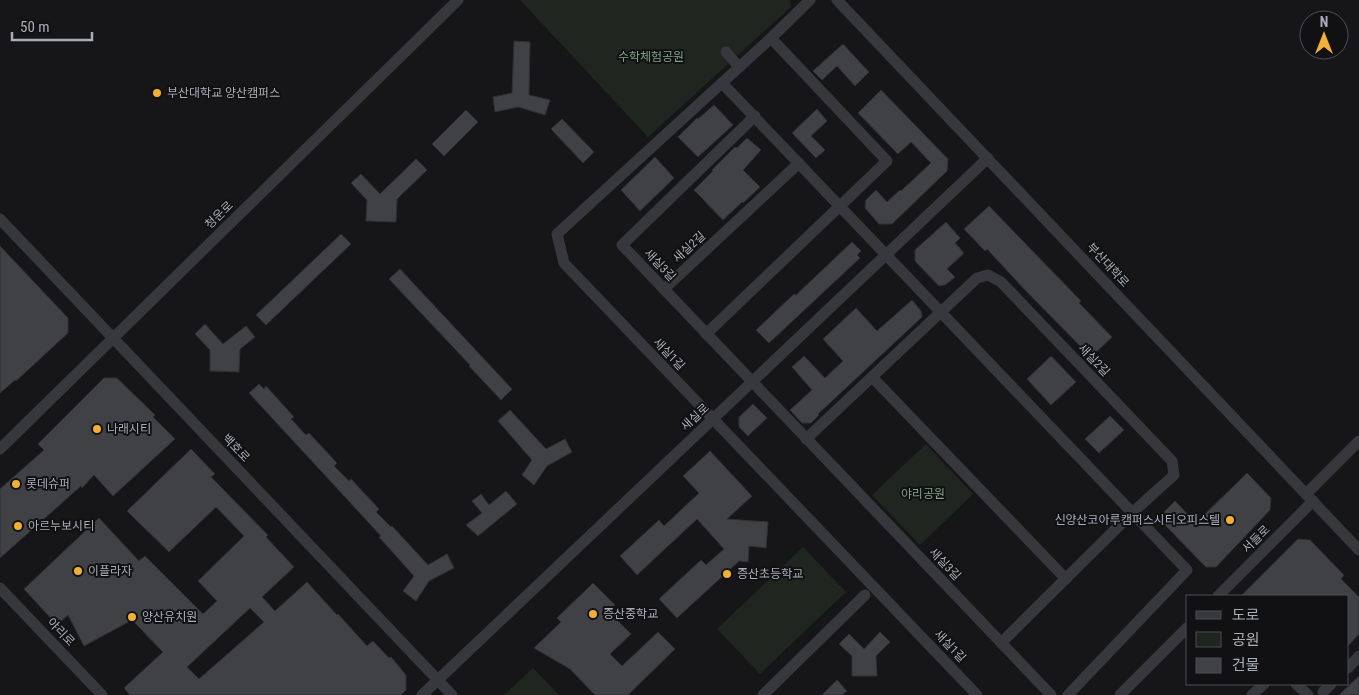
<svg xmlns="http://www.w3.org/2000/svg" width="1359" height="695" font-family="'Roboto Condensed','Noto Sans KR',sans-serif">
<rect width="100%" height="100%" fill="#161618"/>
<g fill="#1e261f">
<path d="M520,0H790L791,7L648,137Z"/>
<path d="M926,444L973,494L920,545L872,495Z"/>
<path d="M803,547L846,592L760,674L717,629Z"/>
<path d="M533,668L559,695H504Z"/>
</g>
<g fill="#404145" stroke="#303034" fill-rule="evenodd">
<path d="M514,41L530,42L529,95L550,100L545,115L518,107L495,112L493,97L512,93Z"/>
<path d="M843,44L869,72L855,86L837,66L822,80L813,71Z"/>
<path d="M881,90L948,159L947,171L892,224H879L865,208L866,200L876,190L887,202L900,190L901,191L931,163L911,142L898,154L858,113Z"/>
<path d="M714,105L733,125L698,157L678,137L697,118L698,119Z"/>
<path d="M817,109L827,121L811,136L825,150L816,158L792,133Z"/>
<path d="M466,110L478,122L444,156L432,144Z"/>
<path d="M562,119L594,152L583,163L551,129Z"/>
<path d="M747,138L761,150L743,170L760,187L743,203L742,202L723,220L694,190L713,171L712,170L735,147L737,148Z"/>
<path d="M655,157L674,178L640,211L621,190Z"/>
<path d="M416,159L427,170L397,199L396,222L366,221L367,200L351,183L361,174L380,194Z"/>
<path d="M989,206L1081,301L1079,303L1112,337L1091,357L1026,291L987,249L985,251L964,229Z"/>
<path d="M946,222L960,238L955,243L964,253L947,269L955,277L945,285L939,286L915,261V250Z"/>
<path d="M341,234L351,244L266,325L256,315Z"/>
<path d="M852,242L861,251L857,255L860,258L769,343L756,330L794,294L796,295Z"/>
<path d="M0,246L68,318V333L16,381L15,380L0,393Z"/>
<path d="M400,269L512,389L501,400L469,366L470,365L389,279Z"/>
<path d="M912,300L921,311L922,317L818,414L819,415L811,423H802L790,410L812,390L792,367L804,356L825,378L843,361L823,339L856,308L877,331Z"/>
<path d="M205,324L223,344L246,326L255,337L240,349L239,372L210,371V350L195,334Z"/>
<path d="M1051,356L1076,382L1051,405L1027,379Z"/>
<path d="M104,378H117L155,415L153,417L175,439L113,496L94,475L82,488L81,486L0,558V489L44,450L38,444Z"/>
<path d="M259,384L264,389L266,386L294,417L291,419L306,435L309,433L337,463L334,466L349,481L351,479L379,509L376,512L391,527L392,526L428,565L447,554L454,568L429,581L416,601L403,591L414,576L379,537L381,536L249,393Z"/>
<path d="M753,404L767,418L748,436L739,427V417Z"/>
<path d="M510,410L546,449L565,439L572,452L547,466L534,485L522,475L532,460L498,421Z"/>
<path d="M1110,416L1124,430L1099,453L1085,439Z"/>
<path d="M191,449L215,474L211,477L268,535L266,537L294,567L262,597L275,611L307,582L337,615L338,614L367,646L373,641L389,658L391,657L406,675V690L401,695H130L124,688L163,652L132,620L84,646L68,615L57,625L24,589L99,518L139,561L145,556L203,614L217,601L198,581L244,536L216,507L169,552L127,511ZM250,608L264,622L199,679L187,667Z"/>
<path d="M710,451L752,496L727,519L768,522L766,548L749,546L748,562L739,561L677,618L659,599L701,560L706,565L724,549L697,519L637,575L620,556L659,520L664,526L699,493L683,476Z"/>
<path d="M1247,473L1271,498L1270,510L1216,567H1206L1158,518L1175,501L1196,523Z"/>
<path d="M506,491L517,504L478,536L466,525L482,513L472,501L481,494L489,505Z"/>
<path d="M1298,539L1310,540L1344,575L1341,579L1359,597V634L1348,646V596H1241Z"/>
<path d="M593,583L615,605L608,611L631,634L610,654L622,666L658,632L675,649L628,695H595L570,669L534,648L561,622L557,618Z"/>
<path d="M880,632L890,642L876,656L877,676H852V656L839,644L849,634L864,649Z"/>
<path d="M1359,676V695H1339Z"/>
<path d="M837,680L847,691L842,695H822Z"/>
</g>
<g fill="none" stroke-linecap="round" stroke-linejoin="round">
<g stroke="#37383d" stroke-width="11">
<path d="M810,0L771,38L557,234L564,263L977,695"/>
<path d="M837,0L1359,550"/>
<path d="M726,52L739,67"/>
<path d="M722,83L1187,570L1068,695"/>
<path d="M755,116L622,245L1051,695"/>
<path d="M0,219L452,695"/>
<path d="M664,289L799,163"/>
<path d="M706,334L887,161L771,38"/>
<path d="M872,377L1066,579"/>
<path d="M806,439L977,278L988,275L1001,282L1172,461L1174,475L1133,512L1001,643"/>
<path d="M0,449L458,0"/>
<path d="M1306,494L1359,441"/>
<path d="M0,588L102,695"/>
<path d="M1218,596L1313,501"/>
<path d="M1348,668L1359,656"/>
<path d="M1296,684L1308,695"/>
<path d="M1323,692L1331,684"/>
<path d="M422,695L988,158"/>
<path d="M763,695L865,595"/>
<path d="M1120,695L1188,627"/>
<path d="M1252,695L1264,684"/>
</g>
</g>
<g fill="#f2b134" stroke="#111113" stroke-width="2">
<circle cx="157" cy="93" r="5"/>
<circle cx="97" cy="429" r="5"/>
<circle cx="16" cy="484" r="5"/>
<circle cx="1230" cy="520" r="5"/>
<circle cx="18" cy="526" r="5"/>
<circle cx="78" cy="571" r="5"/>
<circle cx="727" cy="574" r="5"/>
<circle cx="593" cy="614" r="5"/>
<circle cx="132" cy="617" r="5"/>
</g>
<g text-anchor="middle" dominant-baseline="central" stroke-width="4" stroke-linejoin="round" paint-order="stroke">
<g font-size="12" fill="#7fa381" stroke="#111113">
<text x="651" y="57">수학체험공원</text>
<text x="923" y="494">야리공원</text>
</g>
<g font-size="12" fill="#a8adb8" stroke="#111113" text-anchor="start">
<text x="167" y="93">부산대학교 양산캠퍼스</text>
<text x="107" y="429">나래시티</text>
<text x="26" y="484">롯데슈퍼</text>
<text x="1220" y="520" text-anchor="end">신양산코아루캠퍼스시티오피스텔</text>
<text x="28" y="526">아르누보시티</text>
<text x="88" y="571">이플라자</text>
<text x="737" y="574">증산초등학교</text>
<text x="603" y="614">증산중학교</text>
<text x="142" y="617">양산유치원</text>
</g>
<g font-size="12" fill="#a8adb8" stroke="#111113">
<text transform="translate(219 215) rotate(-44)">청운로</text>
<text transform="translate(689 247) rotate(-43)">새실2길</text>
<text transform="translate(660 265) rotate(46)">새실3길</text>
<text transform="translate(1108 265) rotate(47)">부산대학로</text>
<text transform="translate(669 354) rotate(46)">새실1길</text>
<text transform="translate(1094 360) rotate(46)">새실2길</text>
<text transform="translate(695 417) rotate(-43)">새실로</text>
<text transform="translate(236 448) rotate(46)">백호로</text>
<text transform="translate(1256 539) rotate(-45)">서들로</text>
<text transform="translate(945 564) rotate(46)">새실3길</text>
<text transform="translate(61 632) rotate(46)">야리로</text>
<text transform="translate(950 646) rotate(46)">새실1길</text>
</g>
</g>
<rect x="1186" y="595" width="162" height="90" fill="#111113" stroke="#4d4f55"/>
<rect x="1196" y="611" width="25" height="8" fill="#37383d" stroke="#4d4f55"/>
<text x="1232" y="620" font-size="15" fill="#a8adb8">도로</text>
<rect x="1196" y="632" width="25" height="15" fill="#1e261f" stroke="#4d4f55"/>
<text x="1232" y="645" font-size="15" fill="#a8adb8">공원</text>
<rect x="1196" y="658" width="25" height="15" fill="#404145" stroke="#4d4f55"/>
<text x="1232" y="670" font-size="15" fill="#a8adb8">건물</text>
<g transform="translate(1324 35)"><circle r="24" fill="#111113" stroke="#4d4f55"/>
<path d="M0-4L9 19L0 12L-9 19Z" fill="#f2b134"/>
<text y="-8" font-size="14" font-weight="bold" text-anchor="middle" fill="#a8adb8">N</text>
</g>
<path d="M12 32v8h80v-8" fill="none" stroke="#a8adb8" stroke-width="2.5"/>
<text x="20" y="32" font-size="15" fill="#a8adb8" stroke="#111113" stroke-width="4" paint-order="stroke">50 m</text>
</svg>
